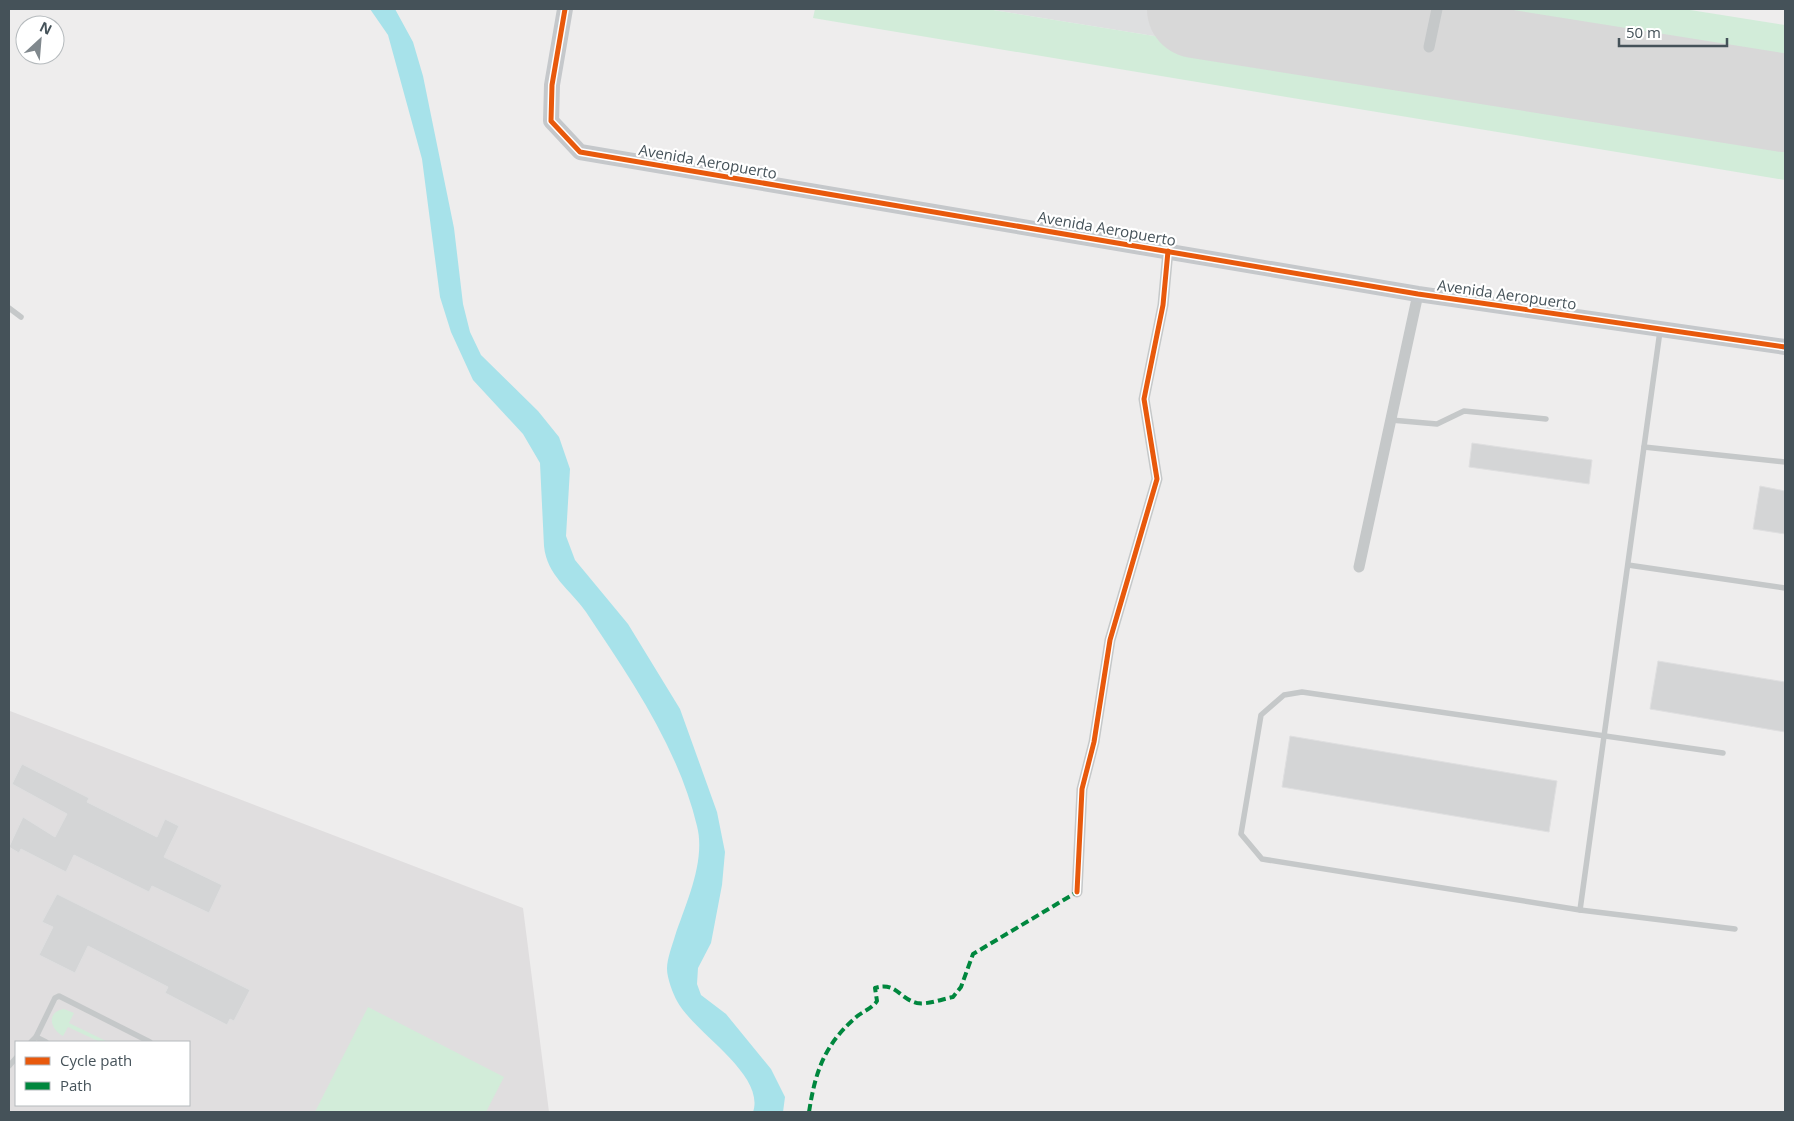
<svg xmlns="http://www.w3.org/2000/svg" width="1794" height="1121" font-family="'Open Sans',sans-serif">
<rect width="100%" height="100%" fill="#eeeded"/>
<path fill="#e0dedf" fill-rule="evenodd" d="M10,711L523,908L549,1112H9ZM16,1042H189V1105H16Z"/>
<path fill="#dedfe0" d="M987,9H1441L1785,65V138Z"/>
<g fill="#d2ecd9">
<path d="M815,9H987L1785,138V180L813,18Z"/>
<path d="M1441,9H1684L1785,25V65Z"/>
<path d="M368,1007L504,1077L486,1112H315Z"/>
<path d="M64,1009L74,1013L69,1023L108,1042H100L68,1027L63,1036C50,1029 46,1012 64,1009Z"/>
</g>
<path fill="#a7e2ea" d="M370,9H395L413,42L423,76L454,228L463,304L470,332L481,355L538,411L559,437L570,469L566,536L575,560L628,624L680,709L717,812L725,852L722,885L711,943L698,968L697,984L701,995L726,1014L771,1069L785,1097L783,1112H753C766,1074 693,1032 677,1001C673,994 667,978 667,969C667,959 672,946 675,936C686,903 706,861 697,826C678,747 630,678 586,612C570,589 547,576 544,546L540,463L523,434L473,380L451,332L440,297L422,159L388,35Z"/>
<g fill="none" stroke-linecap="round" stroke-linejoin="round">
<path stroke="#d8d8d8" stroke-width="98" d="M1196,9L1785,103"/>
</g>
<g fill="#d4d5d6" stroke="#dfdfe0">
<path d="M1472,443L1592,460L1589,484L1469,467Z"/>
<path d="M1760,486L1785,491V534L1753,529Z"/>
<path d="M1658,661L1785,682V732L1650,709Z"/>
<path d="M1290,736L1557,781L1549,832L1282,787Z"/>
<path d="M22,764L89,798L87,802L157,837L165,819L179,826L164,857L222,885L209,913L152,886L149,892L74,855L66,872L21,849L19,853L9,847L23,817L55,837L67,814L12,784Z"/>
<path d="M57,894L250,990L234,1021L230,1019L227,1025L165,993L168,987L88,946L75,973L39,955L53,927L42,922Z"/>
</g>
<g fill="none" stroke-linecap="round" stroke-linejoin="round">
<g stroke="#c5c8c9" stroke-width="5.5">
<path d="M9,308L21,317"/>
<path d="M1391,420L1437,424L1464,411L1546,419"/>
<path d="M1644,447L1785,462"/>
<path d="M1628,565L1785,588"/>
<path d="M1723,753L1302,692L1284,695L1261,715L1241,834L1262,859L1580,910L1735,929"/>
<path d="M1580,910L1660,331"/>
<path d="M36,1037L46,1042"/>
<path d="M31,1042L36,1037L55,998L59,996L150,1042"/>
<path d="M9,1066L16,1058"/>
</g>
<g stroke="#c5c8c9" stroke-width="11">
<path d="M1429,47L1437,9"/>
<path d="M1359,567L1418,294"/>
<path d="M1077,892L1082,789L1094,742L1110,640L1157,479L1144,399L1163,305L1168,251"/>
</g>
<path stroke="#c5c8cb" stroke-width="16" d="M565,9L552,85L551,121L580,152L1418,294L1785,347"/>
<path stroke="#00873e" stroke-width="4" stroke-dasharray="8 4" stroke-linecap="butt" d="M809,1112C815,1074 823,1047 853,1020C860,1012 871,1010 877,1001L875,988C895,981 900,999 917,1003C927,1005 943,999 953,997L961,987L973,954L1077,892"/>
<g stroke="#fff" stroke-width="8">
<g id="cycleway">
<path d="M565,9L552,85L551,121L580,152L1418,294L1785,347"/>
<path d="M1077,892L1082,789L1094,742L1110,640L1157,479L1144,399L1163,305L1168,251"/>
</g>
</g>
<use href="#cycleway" stroke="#e8590c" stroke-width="5"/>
</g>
<g text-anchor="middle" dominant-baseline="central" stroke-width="4.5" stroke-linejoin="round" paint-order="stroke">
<g font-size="15" fill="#455259" stroke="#fff">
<text transform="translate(708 161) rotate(10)">Avenida Aeropuerto</text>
<text transform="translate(1107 228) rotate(10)">Avenida Aeropuerto</text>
<text transform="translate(1507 294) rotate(8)">Avenida Aeropuerto</text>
</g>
</g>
<rect width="1794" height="1121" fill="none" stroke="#455259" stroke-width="20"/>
<rect x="15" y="1041" width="175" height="65" fill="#ffffff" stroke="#b5babd"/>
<rect x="25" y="1057" width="25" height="8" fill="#e8590c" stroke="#b5babd"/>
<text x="60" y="1066" font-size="15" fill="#455259">Cycle path</text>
<rect x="25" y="1082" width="25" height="8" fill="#00873e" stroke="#b5babd"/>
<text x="60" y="1091" font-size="15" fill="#455259">Path</text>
<g transform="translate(40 40) rotate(26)"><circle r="24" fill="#ffffff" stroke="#b5babd"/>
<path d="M0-4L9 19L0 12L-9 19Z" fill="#80888d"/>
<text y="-8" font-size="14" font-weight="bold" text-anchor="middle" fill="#455259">N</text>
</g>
<path d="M1619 38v8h108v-8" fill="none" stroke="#455259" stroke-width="2.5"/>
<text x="1626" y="38" font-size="15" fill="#455259" stroke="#ffffff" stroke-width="4" paint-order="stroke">50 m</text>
</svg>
